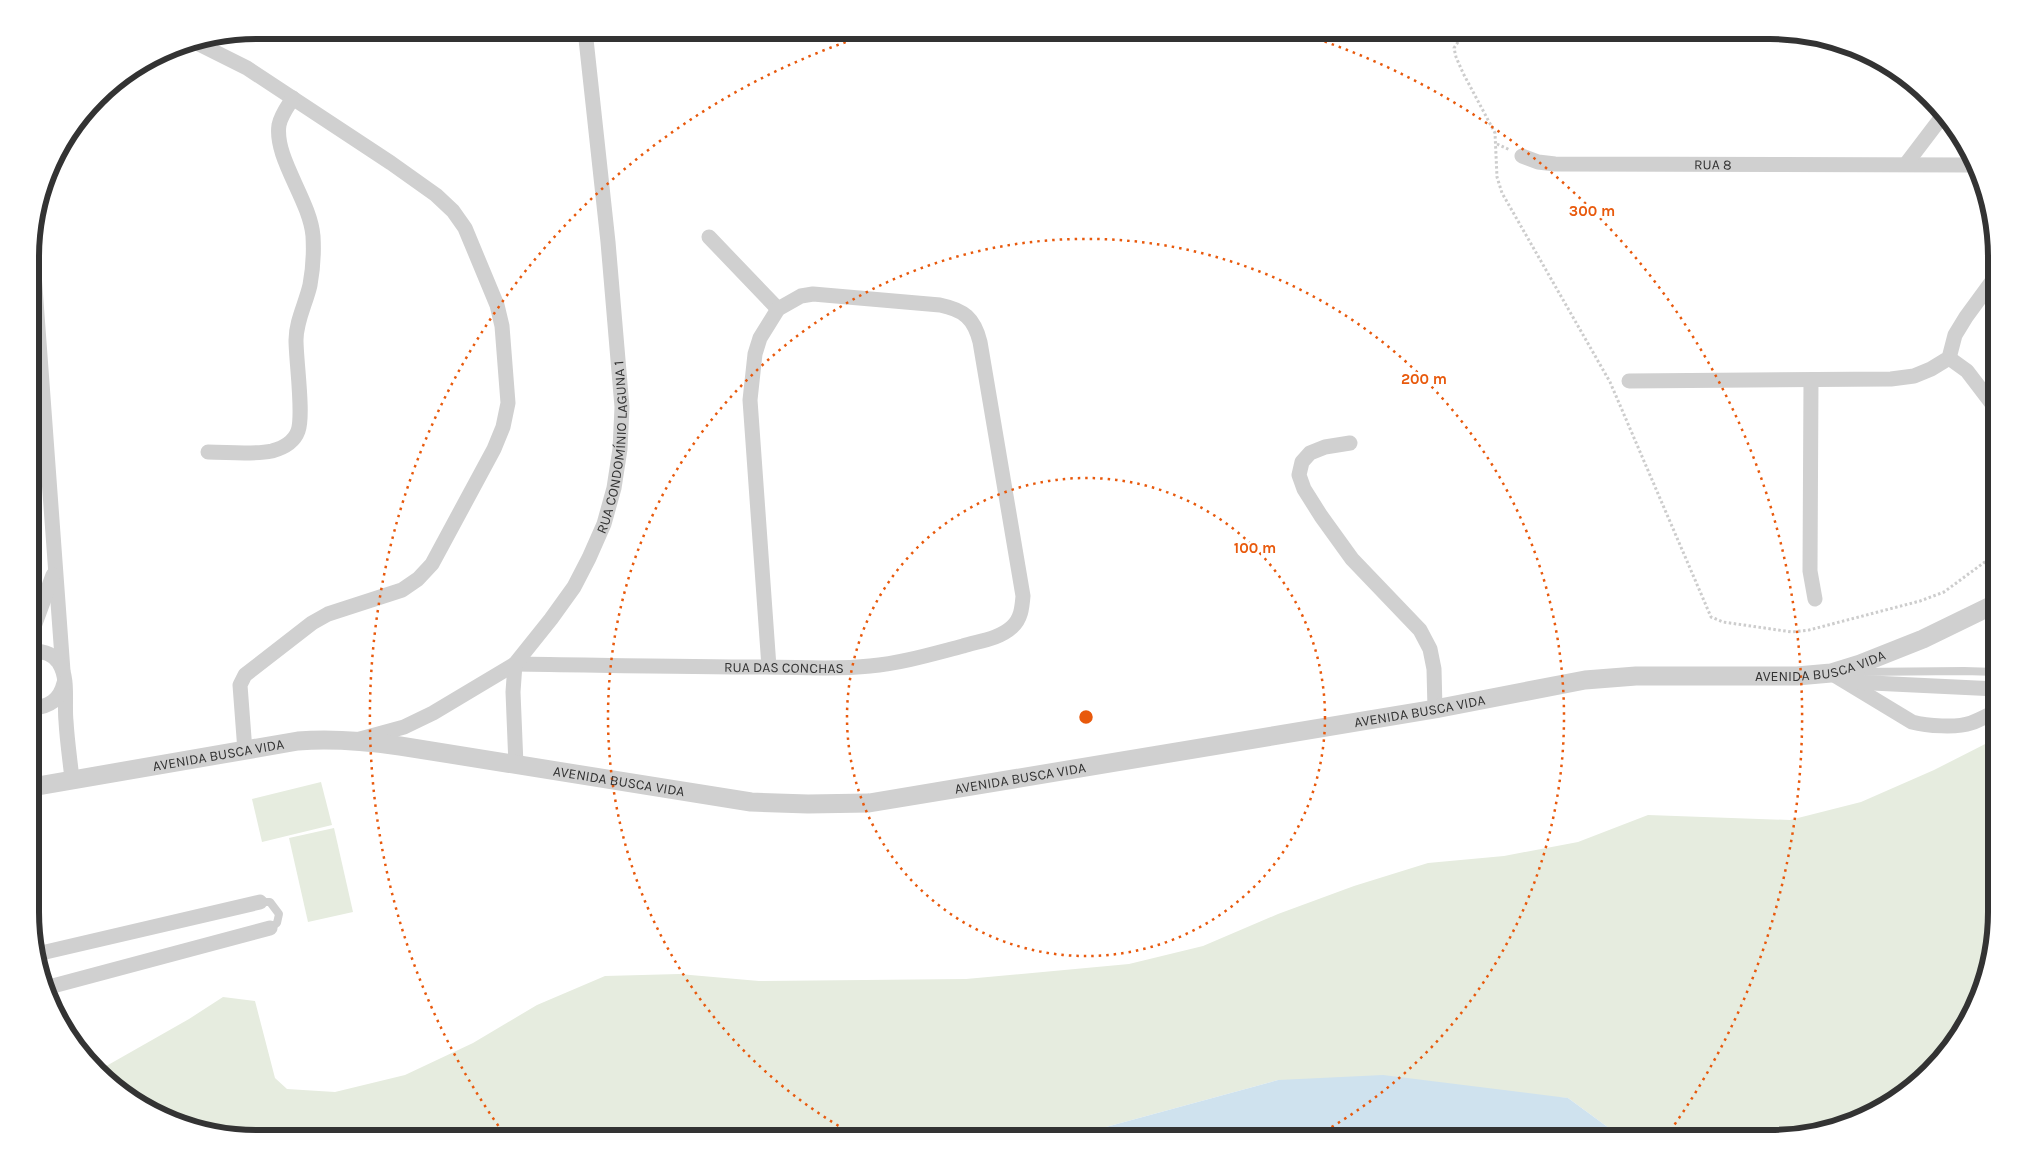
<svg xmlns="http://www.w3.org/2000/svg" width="2027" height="1169" font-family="Karla,sans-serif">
<rect width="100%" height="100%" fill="#fff"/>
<g fill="#e6ecdf">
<path d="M1997,738V927L1966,1026L1930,1073L1884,1108L1785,1139H1624L1568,1098L1278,1080L1062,1139H718L599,1132L455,1128L418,1139H257L198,1131L143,1108L101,1069L189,1019L223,997L255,1001L275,1078L287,1089L335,1092L405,1075L473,1043L537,1005L605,976L679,974L759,981L966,979L1129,964L1203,946L1278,914L1354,886L1428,863L1504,856L1578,842L1648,815L1790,820L1861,802L1934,770Z"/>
<path d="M321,782L332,825L262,842L252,799Z"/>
<path d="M334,828L353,912L308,922L289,838Z"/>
</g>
<g fill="#cfe2ee">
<path d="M1383,1075L1568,1098L1624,1139H1062L1278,1080Z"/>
<path d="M455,1128L599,1132L718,1139H418Z"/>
</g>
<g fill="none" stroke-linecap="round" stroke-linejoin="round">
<g stroke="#cdcdcd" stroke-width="3" stroke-dasharray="2.5 2.5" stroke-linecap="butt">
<path d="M1474,30L1458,42L1454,48L1456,57L1463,73L1495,133L1497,177L1502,193L1610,382L1711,617L1723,622L1792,632L1809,630L1920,601L1944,592L1997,553"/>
<path d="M1497,144L1510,150"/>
</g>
<g stroke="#d0d0d0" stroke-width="8">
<path d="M1856,672L1964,671L1997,672"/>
<path d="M260,902H270L279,914L277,923L270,928"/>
</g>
<g stroke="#d0d0d0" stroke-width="15">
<path d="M195,42L247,68L391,163L436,195L453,211L465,228L497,305L502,326L508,403L503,427L494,449L432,564L418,579L402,590L328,614L312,623L245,675L240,685L245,751"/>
<path id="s1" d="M1522,156L1538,162L1555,164L1973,165"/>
<path d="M1906,164L1944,114"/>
<path d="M709,237L778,309"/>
<path d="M32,246L63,671"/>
<path d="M1949,358L1967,371L1996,409"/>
<path d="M1811,380L1810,571L1815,599"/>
<path d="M1629,381L1891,379L1914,376L1931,369L1949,358L1955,335L1966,317L1996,276"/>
<path d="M1350,443L1325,447L1310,453L1302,462L1299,475L1304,489L1321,516L1352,559L1420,630L1430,649L1434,669L1435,709"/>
<path d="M208,452C228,452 252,455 272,451C283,448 294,442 298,431C304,415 296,361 296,340C296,321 306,303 310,285C313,269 314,253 313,236C310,200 274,158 279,125C281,115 288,106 293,98"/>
<path d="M32,632L53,575"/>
<path d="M32,651C43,651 53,653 59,663C69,678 64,703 66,721C67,740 70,760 72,779"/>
<path id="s2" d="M515,664C598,665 681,667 765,667C799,667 836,670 870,666C902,663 932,654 963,646C979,641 999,639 1012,627C1021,619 1022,608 1023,596L980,342C974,318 964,310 940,305L813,294L801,296L778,309L760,338L755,354L750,400L769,667"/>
<path d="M515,664L513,692L516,765"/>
<path d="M1831,673L1912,722C1927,726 1957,728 1971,723C1980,720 1988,715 1997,711"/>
<path d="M1851,682L1997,689"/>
<path d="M32,708C49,707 60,700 64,683"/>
<path id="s3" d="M360,739L404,727L433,713L515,664L551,619L574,587L589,558L604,524L614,488L620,449L622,407L608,242L585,30"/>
<path d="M37,954L260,902"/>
<path d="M49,987L270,928"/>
</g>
<path stroke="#d0d0d0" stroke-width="19" id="s4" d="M32,787L298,741C333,738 365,741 400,746L751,802L808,804L869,803L1435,709L1585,680L1636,676H1797L1831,673L1860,664L1923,639L1997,603"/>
</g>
<g fill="none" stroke="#e8590c" stroke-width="2.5" stroke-dasharray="2.5 5">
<circle cx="1086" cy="717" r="239"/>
<path d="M858 1137A478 478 0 1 1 1314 1137"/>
<path d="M507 1138A716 716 0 0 1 883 30M1289 30A716 716 0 0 1 1665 1138"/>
</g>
<g text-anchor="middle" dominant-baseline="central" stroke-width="5" stroke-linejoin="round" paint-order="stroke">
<g font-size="14" fill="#333" stroke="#fff">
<text stroke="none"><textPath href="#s1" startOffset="192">RUA 8</textPath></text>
<text stroke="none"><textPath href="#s3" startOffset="418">RUA CONDOMÍNIO LAGUNA 1</textPath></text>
<text stroke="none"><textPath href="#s4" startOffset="1809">AVENIDA BUSCA VIDA</textPath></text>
<text stroke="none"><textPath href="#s2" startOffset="269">RUA DAS CONCHAS</textPath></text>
<text stroke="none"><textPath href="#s4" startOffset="1404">AVENIDA BUSCA VIDA</textPath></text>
<text stroke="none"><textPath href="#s4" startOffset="189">AVENIDA BUSCA VIDA</textPath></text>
<text stroke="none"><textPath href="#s4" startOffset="999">AVENIDA BUSCA VIDA</textPath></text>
<text stroke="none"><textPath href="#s4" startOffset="594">AVENIDA BUSCA VIDA</textPath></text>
</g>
</g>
<path d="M0 0H2027V1169H0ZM257 39H1770A218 218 0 0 1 1988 257V912A218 218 0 0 1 1770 1130H257A218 218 0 0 1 39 912V257A218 218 0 0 1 257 39Z" fill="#fff" fill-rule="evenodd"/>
<path fill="none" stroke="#333" stroke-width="6" d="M257 39H1770A218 218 0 0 1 1988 257V912A218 218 0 0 1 1770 1130H257A218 218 0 0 1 39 912V257A218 218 0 0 1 257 39Z"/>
<circle cx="1086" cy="717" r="8" fill="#e8590c" stroke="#fff" stroke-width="2.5"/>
<g font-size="15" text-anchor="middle" font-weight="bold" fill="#e8590c" stroke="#fff" stroke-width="5" stroke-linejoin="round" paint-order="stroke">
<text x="1592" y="216">300 m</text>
<text x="1424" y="384">200 m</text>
<text x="1255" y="553">100 m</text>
</g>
</svg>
